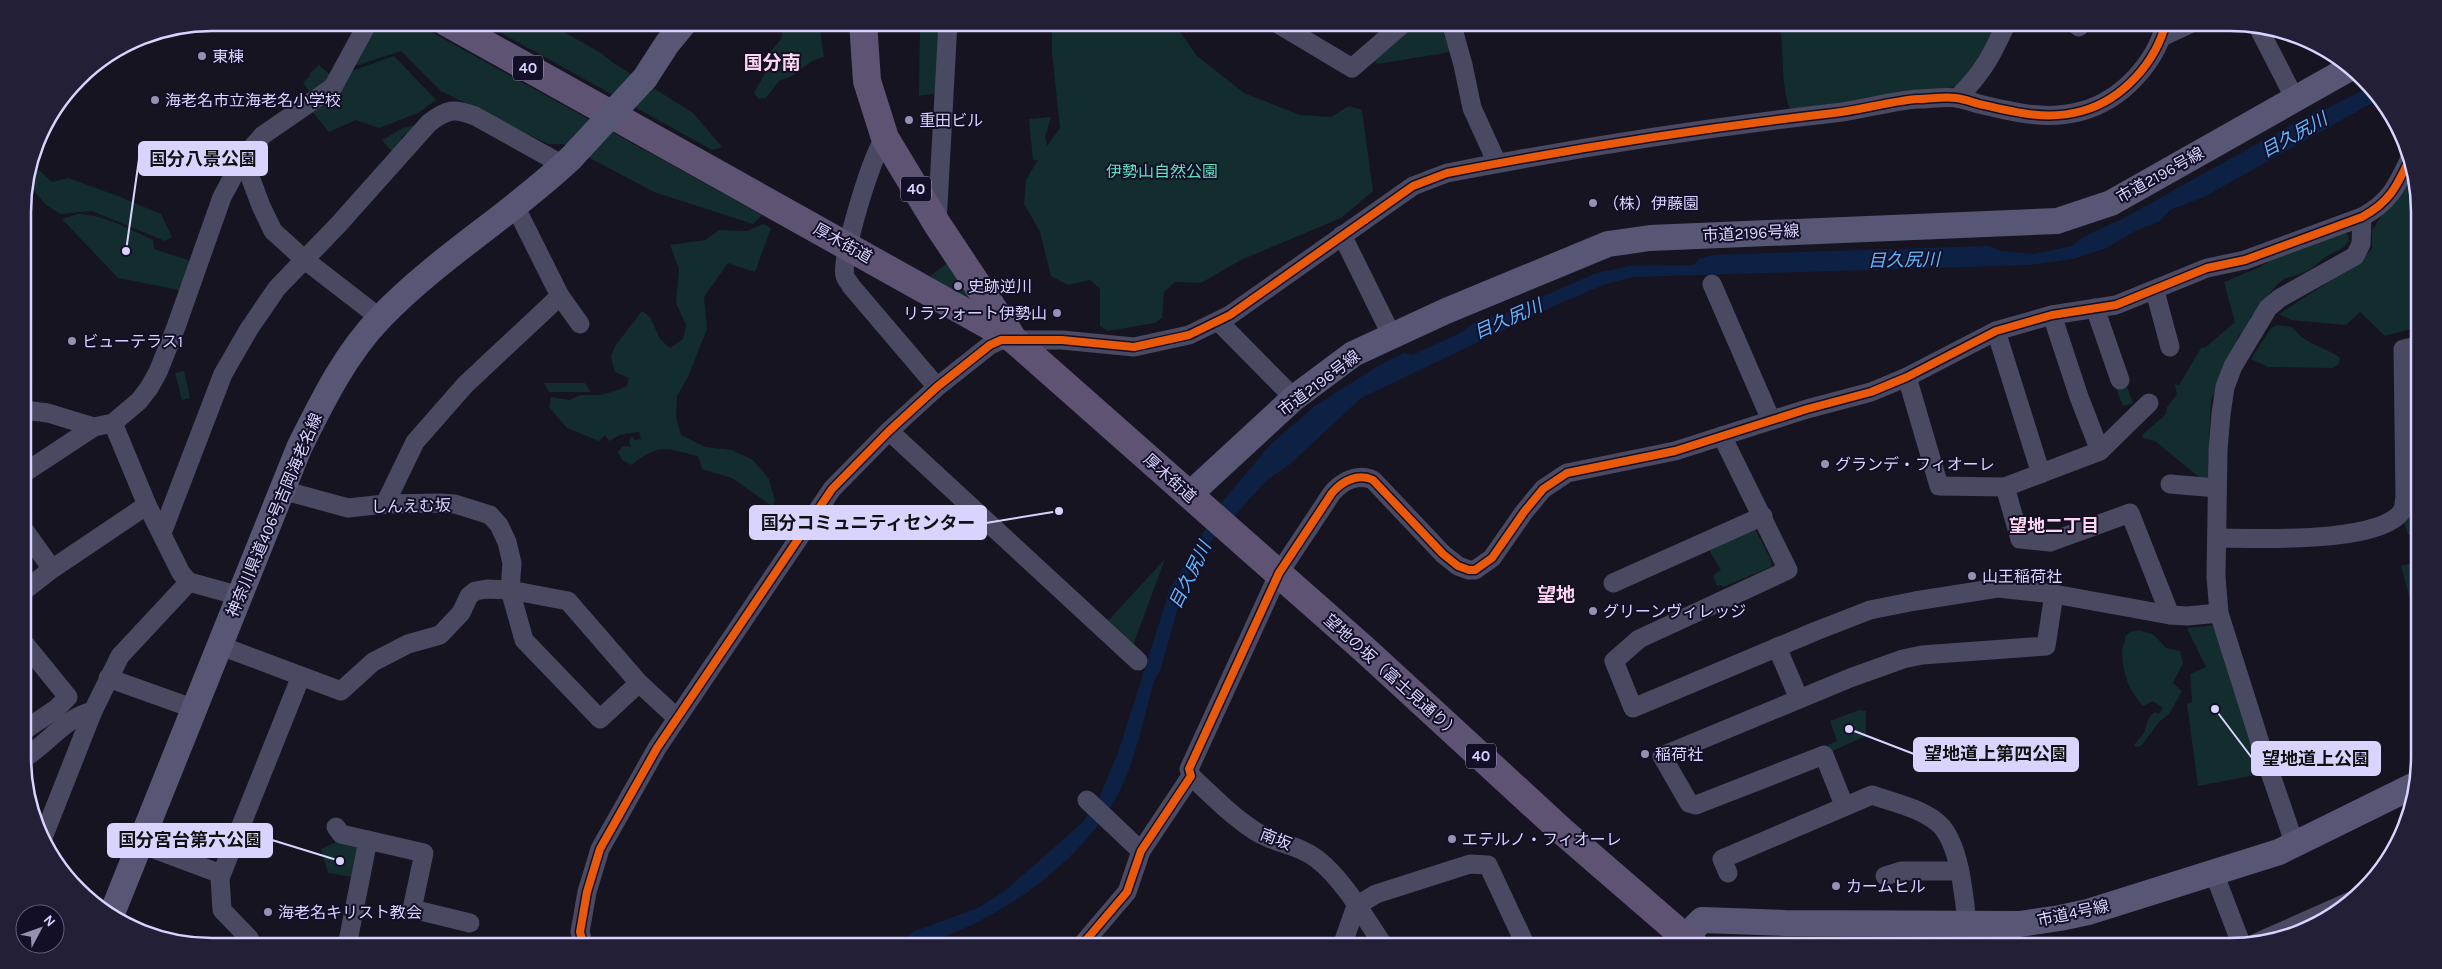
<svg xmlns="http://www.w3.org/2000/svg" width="2442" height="969" font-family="Karla,'Noto Sans JP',sans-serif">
<rect width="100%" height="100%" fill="#161421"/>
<g fill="#132c2d">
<path d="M365,23H415L762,215L753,224L654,192L563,144H548L441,91L401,51L359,65L352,64Z"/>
<path d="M483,23H548L601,53L612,62L693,113L722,147L712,150Z"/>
<path d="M784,23H819L824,57L812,61L792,76L779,81L766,98L759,99L754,93L764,75L767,56L781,39Z"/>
<path d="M920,23H942L938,93L919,96Z"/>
<path d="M1052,23H1174L1197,56L1244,93L1300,115L1331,117L1349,106L1362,110L1373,191L1341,218L1241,260L1201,283L1175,282L1164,292L1162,318L1155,323L1108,331L1100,326V289L1090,280L1068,285L1051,276L1040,232L1024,204L1026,180L1038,160H1033L1029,119L1051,117L1045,137L1047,146L1060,128L1052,53Z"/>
<path d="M1419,23H1444L1451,52L1377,64L1374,60Z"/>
<path d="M1779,23H2002C1990,40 1978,66 1964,81C1947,98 1820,105 1790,109C1780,84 1785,50 1779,23Z"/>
<path d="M394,56L436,100L418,113L379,128L356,120L329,132L310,109L346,73Z"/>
<path d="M319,65L332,76L313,97L303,83L310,76L309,74Z"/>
<path d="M417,124L408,137L405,134L401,138L403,142L393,153L382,140L403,128Z"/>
<path d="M2413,169L2418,187V327L2385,336L2360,312L2346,325L2291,320L2279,314L2359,262L2372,249V230Z"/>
<path d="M39,170L52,182L68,178L118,196L161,214L172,237L165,241L92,211L60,214L45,204L28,183L30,174Z"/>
<path d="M78,214C105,215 129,229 153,240L154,249L194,262L184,291L118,278L62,219Z"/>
<path d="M763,224L771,228L755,272L728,263L704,297L707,329L688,377L677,396L676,418L681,435L705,447L732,450L753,460L769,479L775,501L772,506L732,478L702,469L698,456C665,448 659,443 631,465L622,460L618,452L623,446L631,447L629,440L632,436L635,440L641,439L639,432L620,435L609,441L605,435L599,441L567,428L549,407L551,397L569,400L581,395H600L615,391L627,386L629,378L615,372L611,357L615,346L642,311L650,317L660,339L670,348L683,339L686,325L676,303L679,269L670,245L705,240L719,230L747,231Z"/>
<path d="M2343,231L2348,235L2349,241C2340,252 2337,250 2327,256C2319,261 2314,268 2305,272C2297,276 2287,276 2280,282C2268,292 2263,308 2250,317L2251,324L2248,330L2239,335L2234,350L2229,355L2223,366L2220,385L2211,399L2208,463L2211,478L2199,477L2155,441L2143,438L2142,435L2166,414L2167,407L2177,395L2175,384L2179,385L2201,348L2206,347L2235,322L2224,282L2260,267L2273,259Z"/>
<path d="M950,261L977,306L930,276Z"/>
<path d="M2277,325C2282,326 2289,326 2293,328C2296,330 2298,335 2302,337C2313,346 2329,349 2340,358L2339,364L2333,368L2268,367L2251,359L2271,328Z"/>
<path d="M2418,359L2419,533L2408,535L2404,522L2413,510L2415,488L2409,374L2414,361Z"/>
<path d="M184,371L190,398L182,400L175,373Z"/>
<path d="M544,383H585L591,392H549Z"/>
<path d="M2124,385L2127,387L2133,403L2123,406L2116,388Z"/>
<path d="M1748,529L1756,531L1771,560V567L1723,587L1721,585L1717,586L1713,575L1721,570L1709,550Z"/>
<path d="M1165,559L1132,648L1106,623Z"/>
<path d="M2419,561V620L2416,621L2401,566Z"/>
<path d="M2216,625L2261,774L2198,786L2187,704L2192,702L2190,674L2206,667L2187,628Z"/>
<path d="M2139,630L2154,635L2166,648L2180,651L2183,663L2173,683L2182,691L2169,714L2159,722L2141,746L2136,747L2134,745C2137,740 2143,736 2145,731C2147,724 2147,717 2155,712L2159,714L2163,708L2153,701L2143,706C2129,691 2122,673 2122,651C2122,646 2126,643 2125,636L2130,632Z"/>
<path d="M1859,710L1866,711V736L1830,752L1828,745L1837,741L1830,721Z"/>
<path d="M339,841L358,846L353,877L328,873L321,849Z"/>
</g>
<path fill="#0d2144" d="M2370,87L2381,98L2204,197L2170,210L2160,221L2135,231L2106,248L2073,259L2029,265L1634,277L1606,284L1558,304L1361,398L1289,465L1268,479L1203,550L1190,571L1182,593L1161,668L1154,681C1144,717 1135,763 1117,796C1081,860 1011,912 943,937C935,940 926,945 918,946C911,948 903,946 896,946L915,931L978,908L1006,890L1084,821L1099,798L1118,753L1170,589L1219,506L1271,444L1315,406L1378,366L1404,353L1412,355L1458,334L1480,319L1503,314L1596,273L1630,266L1694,265L1699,259L1712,255L1988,246L2001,251L2034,254L2072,246L2083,237L2126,217L2321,108L2326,109Z"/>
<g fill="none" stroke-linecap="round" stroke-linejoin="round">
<g stroke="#4a4962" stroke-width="19">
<path d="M1275,22L1352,68L1405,22"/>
<path d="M1451,22L1463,65L1472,108L1497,163"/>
<path d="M2073,22L2079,27"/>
<path d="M2258,27L2295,99"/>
<path d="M2162,37L2194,22"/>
<path d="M1957,98C1983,73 1992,55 2007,22"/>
<path d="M885,138C873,151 840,259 845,276C846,280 850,283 851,286L937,387"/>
<path d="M243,158L261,206L273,231L305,260L380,318"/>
<path d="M515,206L560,296L580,324"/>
<path d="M937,223L948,22"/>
<path d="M1342,235L1392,336"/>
<path d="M1712,284L1771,420"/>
<path d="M2155,291L2170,347"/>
<path d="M2095,308L2120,380"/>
<path d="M2052,315L2079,397L2100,451"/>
<path d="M1218,321L1294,398"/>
<path d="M1996,331L2041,474"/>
<path d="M1907,377L1939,486L2005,487L2100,451L2149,403"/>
<path d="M24,410L48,413L94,427"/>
<path d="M113,423L147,505L181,573L189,582L240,596"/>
<path d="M889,431L1138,661"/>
<path d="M1722,436L1788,570L1639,639L1614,661L1633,708L1816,631L1870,610L1915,601L1998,588L2054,594L2170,615L2187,616L2219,613"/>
<path d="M24,473L94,427L113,423L139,401L149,388L158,372L176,327L222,197L243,158L263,135L333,87L364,30L358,22"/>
<path d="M2170,484L2217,488"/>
<path d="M2005,487L2020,539L2050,542L2130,513L2170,615"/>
<path d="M282,490L348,508L385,504L440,503L455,504L490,515L499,525L507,542L512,563L510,590L524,640L600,719L639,683"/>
<path d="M385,504L415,442L465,385L560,296"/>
<path d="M25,531L52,569"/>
<path d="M162,533L223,374L249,329L277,288L338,225L429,123C447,109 454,108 475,116L563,165"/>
<path d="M2217,538C2252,538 2386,545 2403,509C2404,506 2404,501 2405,498L2403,349L2418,346"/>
<path d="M1613,583L1763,516"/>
<path d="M25,590L52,569L147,505"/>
<path d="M25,644L68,697L56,709L26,729"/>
<path d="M221,646L341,691L373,662L408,644L440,635L461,613L469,596L475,591L487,589L510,590L568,601L639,683L677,718"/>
<path d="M1777,647L1799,699"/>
<path d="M108,678L195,709"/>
<path d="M26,757C48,743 66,717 93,711"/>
<path d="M1191,776C1211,795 1232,816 1255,831C1274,844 1298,844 1317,859C1345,881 1364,917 1384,946"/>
<path d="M1087,800L1141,851"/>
<path d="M1844,805L1824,755L1696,805L1689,803L1662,756L1850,678L1903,659L1922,655L2046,646L2054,594"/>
<path d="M336,827L341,834L424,853L412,909L470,923"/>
<path d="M42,840L93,711L120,656L189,582"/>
<path d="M141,844L221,874"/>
<path d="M2295,845L2262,749L2219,613L2216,577L2218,450L2221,414L2225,387L2233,366L2268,308L2280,298L2355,256L2361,244L2362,217"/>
<path d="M1728,873L1722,859L1872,795C1894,803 1926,809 1942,827C1960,848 1964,896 1967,923"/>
<path d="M2214,873L2242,946"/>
<path d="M1885,876L1901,871H1960"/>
<path d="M2256,943L2351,901"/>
<path d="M253,946L249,938L222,910L220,878L301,676"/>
<path d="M347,946L368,840"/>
<path d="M584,946L580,932L587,892L600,849L657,748L832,489L889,431L937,387L990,345L1001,340H1062L1134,347L1189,335L1230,315L1413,186L1447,173C1575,148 1704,128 1834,113C1862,110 1890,101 1918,99C1930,99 1944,96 1956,98C1964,99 1972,102 1979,104C2013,112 2047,121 2082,111C2122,100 2156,63 2166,22"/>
<path d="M1081,946L1127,892L1141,851L1191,776L1189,769L1279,573L1332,493C1342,481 1358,473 1373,480L1443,554L1458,566L1469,570H1475L1492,558L1524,512L1543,489L1567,473L1675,451L1807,409L1871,392L1907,377L1996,331L2052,315L2116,305L2207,268L2245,260L2362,217C2390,202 2397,186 2410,158"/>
<path d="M1342,946L1356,906L1376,894L1470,864L1488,865L1526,946"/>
</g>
<g stroke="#575674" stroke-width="26">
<path d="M645,78L667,44L685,22"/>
<path d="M1189,495L1294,398L1353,354L1446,311L1608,244L1650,238L2057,221L2111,203L2350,68"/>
<path d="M111,916L299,448C322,402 345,354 381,317C439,257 511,215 571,158"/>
<path d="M1685,937L1702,920L1785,923L2019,924L2060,918L2088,912L2279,852L2415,785"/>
</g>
<g stroke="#5e5373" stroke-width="28">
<path d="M446,22L1013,339L1364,649L1562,831L1695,946"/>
<path d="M863,22L867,81L885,138L937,224L1010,334"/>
</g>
<path stroke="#575674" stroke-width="26" d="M571,158L645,78"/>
<g stroke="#130f26" stroke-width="11">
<g id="cycleway">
<path d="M584,946L580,932L587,892L600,849L657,748L832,489L889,431L937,387L990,345L1001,340H1062L1134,347L1189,335L1230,315L1413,186L1447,173C1575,148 1704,128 1834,113C1862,110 1890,101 1918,99C1930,99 1944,96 1956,98C1964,99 1972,102 1979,104C2013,112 2047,121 2082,111C2122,100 2156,63 2166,22"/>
<path d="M1081,946L1127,892L1141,851L1191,776L1189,769L1279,573L1332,493C1342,481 1358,473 1373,480L1443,554L1458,566L1469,570H1475L1492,558L1524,512L1543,489L1567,473L1675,451L1807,409L1871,392L1907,377L1996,331L2052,315L2116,305L2207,268L2245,260L2362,217C2390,202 2397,186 2410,158"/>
</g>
</g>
<use href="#cycleway" stroke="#e8590c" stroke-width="8"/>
</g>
<g fill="#9591b1" stroke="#130f26" stroke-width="2">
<circle cx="202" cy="56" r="5"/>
<circle cx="155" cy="100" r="5"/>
<circle cx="909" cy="120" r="5"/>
<circle cx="1593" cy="203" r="5"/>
<circle cx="958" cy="286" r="5"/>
<circle cx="1057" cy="313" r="5"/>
<circle cx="72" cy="341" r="5"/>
<circle cx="1825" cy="464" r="5"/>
<circle cx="1972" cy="576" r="5"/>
<circle cx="1593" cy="611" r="5"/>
<circle cx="1645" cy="754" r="5"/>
<circle cx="1452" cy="839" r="5"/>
<circle cx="1836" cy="886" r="5"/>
<circle cx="268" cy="912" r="5"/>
</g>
<g text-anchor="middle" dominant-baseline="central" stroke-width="4" stroke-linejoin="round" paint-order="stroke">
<g fill="#130f26" stroke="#9e99be" stroke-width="1">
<rect x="513" y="55.5" width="30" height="25" rx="4"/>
<rect x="901" y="176.5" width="30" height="25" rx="4"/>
<rect x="1466" y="743.5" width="30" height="25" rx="4"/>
</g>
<g font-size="15" font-weight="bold" fill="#d9d4ff">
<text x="528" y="68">40</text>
<text x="916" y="189">40</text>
<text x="1481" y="756">40</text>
</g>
<g font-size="16" fill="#d9d4ff" stroke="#130f26" text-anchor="start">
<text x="212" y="56">東棟</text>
<text x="165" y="100">海老名市立海老名小学校</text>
<text x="919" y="120">重田ビル</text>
<text x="1603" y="203">（株）伊藤園</text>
<text x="968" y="286">史跡逆川</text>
<text x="1047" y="313" text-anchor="end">リラフォート伊勢山</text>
<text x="82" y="341">ビューテラス1</text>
<text x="1835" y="464">グランデ・フィオーレ</text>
<text x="1982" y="576">山王稲荷社</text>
<text x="1603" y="611">グリーンヴィレッジ</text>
<text x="1655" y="754">稲荷社</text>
<text x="1462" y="839">エテルノ・フィオーレ</text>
<text x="1846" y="886">カームヒル</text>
<text x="278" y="912">海老名キリスト教会</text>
</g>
<g font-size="16" fill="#5fe0c0" stroke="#130f26">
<text x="1162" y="171">伊勢山自然公園</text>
</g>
<g font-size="16" fill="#d9d4ff" stroke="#130f26">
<text transform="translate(2160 175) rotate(-29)">市道2196号線</text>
<text transform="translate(1751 233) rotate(-3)">市道2196号線</text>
<text transform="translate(843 243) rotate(29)">厚木街道</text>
<text transform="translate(1319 383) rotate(-37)">市道2196号線</text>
<text transform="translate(1170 478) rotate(42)">厚木街道</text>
<text transform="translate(411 506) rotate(-1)">しんえむ坂</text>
<text transform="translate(274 515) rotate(-67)">神奈川県道406号吉岡海老名線</text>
<text transform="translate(1392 676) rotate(42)">望地の坂（富士見通り）</text>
<text transform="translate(1276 839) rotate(21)">南坂</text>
<text transform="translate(2073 913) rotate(-12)">市道4号線</text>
</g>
<g font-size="18" font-style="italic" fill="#62b6ff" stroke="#130f26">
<text transform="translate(2294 135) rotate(-29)">目久尻川</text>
<text transform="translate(1904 260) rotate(-1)">目久尻川</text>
<text transform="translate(1508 319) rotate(-24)">目久尻川</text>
<text transform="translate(1190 575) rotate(-64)">目久尻川</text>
</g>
<g font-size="18" font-weight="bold" fill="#ffd6f0" stroke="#130f26">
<text x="2054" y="526">望地二丁目</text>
</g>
<g font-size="19" font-weight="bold" fill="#ffd6f0" stroke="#130f26">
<text x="772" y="63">国分南</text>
<text x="1556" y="595">望地</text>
</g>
</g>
<path d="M0 0H2442V969H0ZM212 31H2230A181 181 0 0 1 2411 212V757A181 181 0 0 1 2230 938H212A181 181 0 0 1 31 757V212A181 181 0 0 1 212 31Z" fill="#231f37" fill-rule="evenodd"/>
<path fill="none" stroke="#d9d4ff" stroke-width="2.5" d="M212 31H2230A181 181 0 0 1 2411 212V757A181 181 0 0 1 2230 938H212A181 181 0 0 1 31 757V212A181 181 0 0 1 212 31Z"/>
<path fill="none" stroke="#d9d4ff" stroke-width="2" d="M126 251L139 159M1059 511L986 523M1849 729L1914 754M2215 709L2252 758M340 861L272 840"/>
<g fill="#d9d4ff" stroke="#130f26" stroke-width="2">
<circle cx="126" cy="251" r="5"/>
<circle cx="1059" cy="511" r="5"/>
<circle cx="1849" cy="729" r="5"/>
<circle cx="2215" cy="709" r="5"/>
<circle cx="340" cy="861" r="5"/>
</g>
<g fill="#d9d4ff" stroke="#d9d4ff" stroke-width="2">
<rect x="139" y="142" width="128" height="33" rx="5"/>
<rect x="750" y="506" width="236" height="33" rx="5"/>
<rect x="1914" y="738" width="164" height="33" rx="5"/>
<rect x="2252" y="742" width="128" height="33" rx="5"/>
<rect x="108" y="824" width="164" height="33" rx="5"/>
</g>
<g font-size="18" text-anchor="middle" font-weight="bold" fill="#111">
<text x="203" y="165">国分八景公園</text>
<text x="868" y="529">国分コミュニティセンター</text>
<text x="1996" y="760">望地道上第四公園</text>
<text x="2316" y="765">望地道上公園</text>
<text x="190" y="846">国分宮台第六公園</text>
</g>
<g transform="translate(40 929) rotate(49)"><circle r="24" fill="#130f26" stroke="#625e7d"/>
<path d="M0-4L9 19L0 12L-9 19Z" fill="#9591b1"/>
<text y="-8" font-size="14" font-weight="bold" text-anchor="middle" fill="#d9d4ff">N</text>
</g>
</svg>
